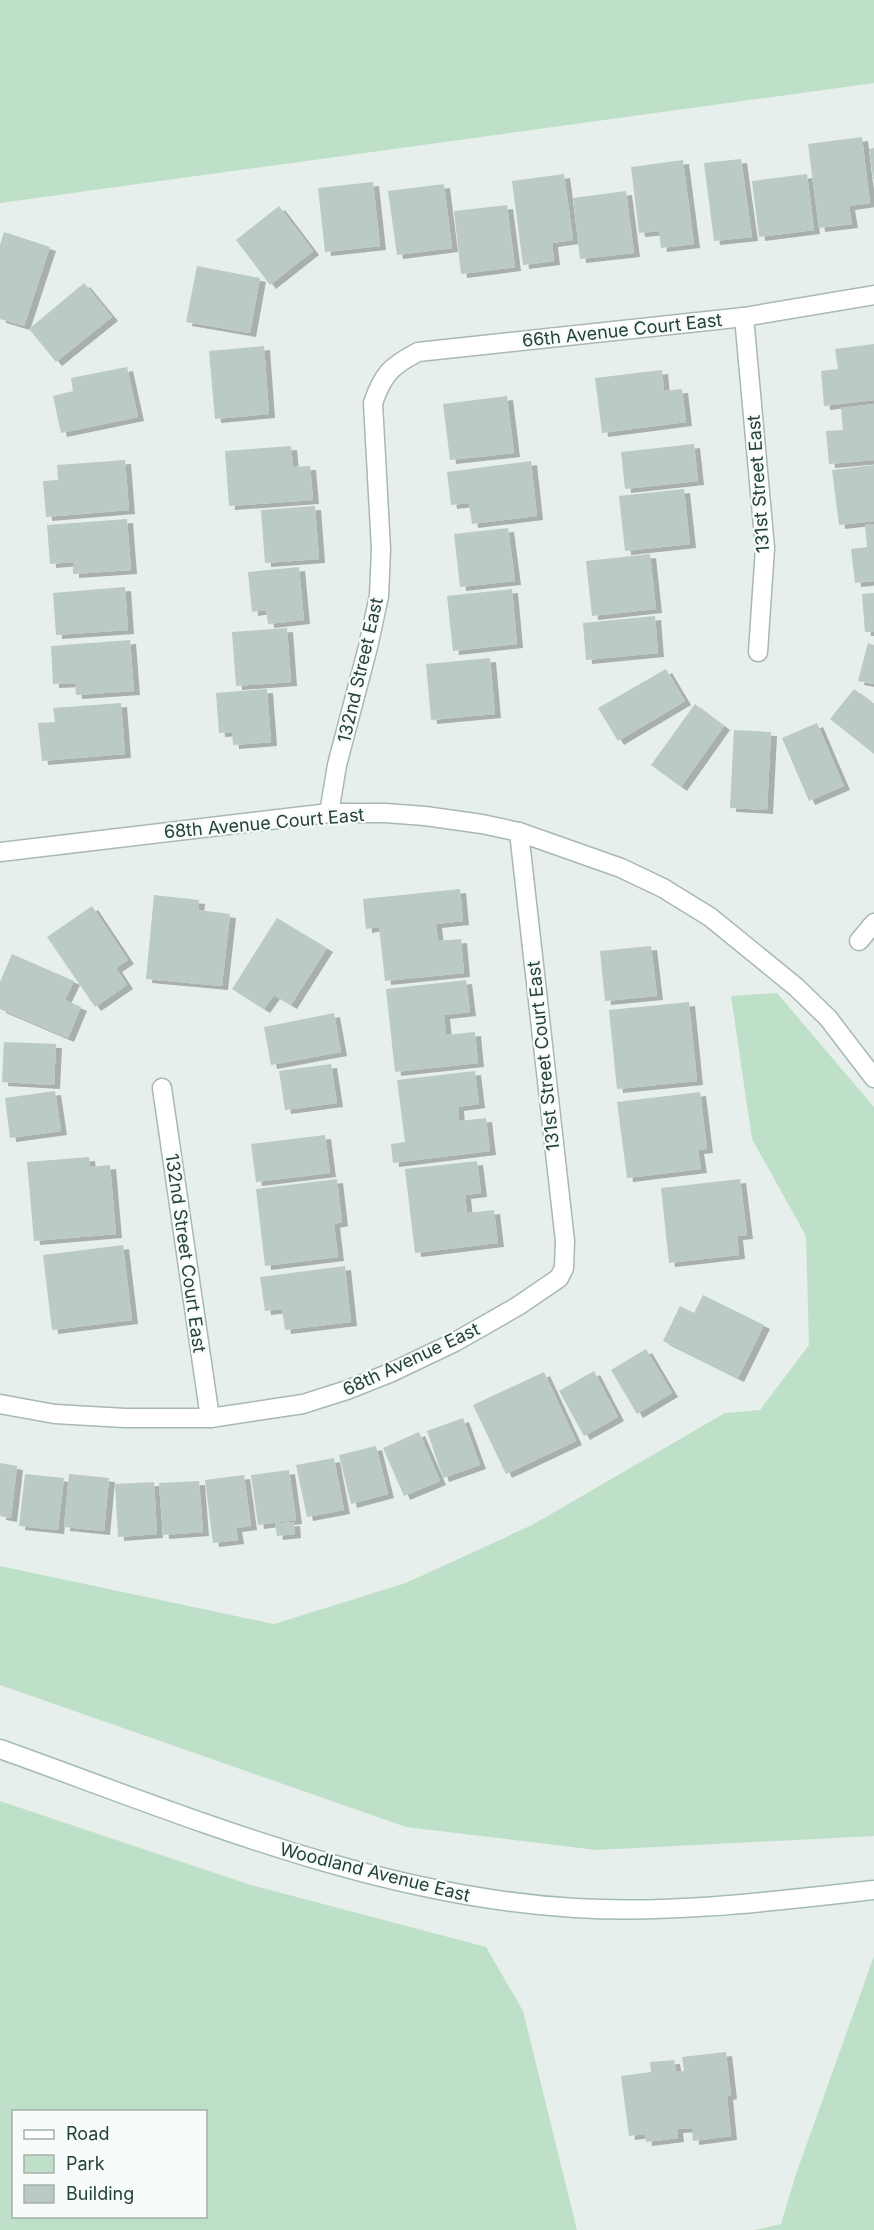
<svg xmlns="http://www.w3.org/2000/svg" width="874" height="2230" font-family="Inter,sans-serif">
<defs>
<filter id="shadow"><feDropShadow dx="6" dy="4" stdDeviation="0" flood-color="#0004"/></filter>
</defs>
<rect width="100%" height="100%" fill="#e6efeb"/>
<g fill="#bfe0c8" fill-rule="evenodd">
<path d="M0,0H874V83L0,203Z"/>
<path d="M777,993L874,1107V1836L596,1850L406,1827L0,1685V1566L274,1624L406,1583L532,1525L725,1413L760,1410L809,1345L806,1236L752,1139L731,996Z"/>
<path d="M0,1801L251,1885L486,1947L523,2011L577,2230H0ZM14,2112H206V2216H14Z"/>
<path d="M874,1956V2230H754L781,2224L796,2174Z"/>
</g>
<g fill="#bbcac4" filter="url(#shadow)">
<path d="M862,137L870,203L849,206L852,224L819,228L808,144Z"/>
<path d="M874,148V179H873L869,149Z"/>
<path d="M741,159L752,237L714,241L704,163Z"/>
<path d="M683,160L694,244L661,248L659,231L639,233L631,167Z"/>
<path d="M564,174L573,240L552,243L554,261L523,265L512,181Z"/>
<path d="M807,174L814,230L759,237L752,181Z"/>
<path d="M373,182L380,246L325,252L318,188Z"/>
<path d="M444,184L452,248L397,255L388,191Z"/>
<path d="M626,191L634,253L580,259L573,198Z"/>
<path d="M507,205L515,267L461,274L454,211Z"/>
<path d="M279,206L313,251L270,285L236,240Z"/>
<path d="M4,232L50,247L24,326L0,319V245Z"/>
<path d="M197,266L260,278L250,333L186,322Z"/>
<path d="M84,283L112,317L56,362L29,329Z"/>
<path d="M874,344V400L824,406L821,371L838,369L835,349Z"/>
<path d="M264,346L269,414L215,419L209,351Z"/>
<path d="M127,367L138,417L61,433L53,396L73,391L71,378Z"/>
<path d="M662,370L664,391L682,389L686,422L602,433L595,378Z"/>
<path d="M507,396L514,453L450,460L443,404Z"/>
<path d="M874,404V460L829,464L826,431L843,430L841,408Z"/>
<path d="M694,444L698,481L625,489L621,452Z"/>
<path d="M291,446L293,467L310,466L313,500L229,506L225,451Z"/>
<path d="M125,460L129,510L46,517L43,481L58,480L57,465Z"/>
<path d="M531,461L537,516L472,524L469,503L451,505L447,472Z"/>
<path d="M874,465V521L839,525L832,470Z"/>
<path d="M684,489L690,544L625,551L619,496Z"/>
<path d="M315,506L319,559L265,563L261,510Z"/>
<path d="M127,519L131,570L73,574V562L50,564L47,525Z"/>
<path d="M874,524V581L855,583L851,549L867,547L865,525Z"/>
<path d="M508,528L515,581L460,587L454,534Z"/>
<path d="M650,554L656,609L592,616L586,561Z"/>
<path d="M299,567L304,620L268,624L266,610L252,612L248,572Z"/>
<path d="M125,587L128,630L56,635L53,593Z"/>
<path d="M512,589L517,644L453,651L447,596Z"/>
<path d="M874,593V632H865L862,594Z"/>
<path d="M655,616L658,653L586,660L583,623Z"/>
<path d="M287,628L291,682L236,686L232,632Z"/>
<path d="M130,640L134,691L76,695L75,683L53,684L51,646Z"/>
<path d="M868,643L874,645V684L858,681Z"/>
<path d="M490,658L495,714L431,720L426,664Z"/>
<path d="M666,669L685,701L618,741L598,708Z"/>
<path d="M267,689L271,742L233,745L232,732L219,733L216,693Z"/>
<path d="M854,689L874,704V754L830,719Z"/>
<path d="M121,703L125,754L42,761L38,723L55,722L53,708Z"/>
<path d="M695,704L724,726L681,787L651,765Z"/>
<path d="M817,723L844,786L809,801L782,738Z"/>
<path d="M734,730L771,732L767,810L730,808Z"/>
<path d="M460,889L463,921L436,924L438,941L461,939L464,973L385,981L379,927L366,929L363,899Z"/>
<path d="M154,895L199,900L198,910L230,914L222,986L146,979Z"/>
<path d="M92,906L128,960L116,968L127,985L95,1007L47,937Z"/>
<path d="M277,918L327,948L291,1005L274,995L264,1009L232,989Z"/>
<path d="M651,946L657,996L605,1001L600,951Z"/>
<path d="M12,954L74,981L65,1000L81,1007L68,1038L0,1009V982Z"/>
<path d="M466,980L470,1012L444,1015L446,1035L475,1032L478,1063L395,1072L386,989Z"/>
<path d="M689,1002L697,1081L617,1089L609,1010Z"/>
<path d="M334,1013L341,1052L271,1065L264,1027Z"/>
<path d="M4,1042L56,1044L54,1085L2,1082Z"/>
<path d="M331,1064L337,1103L285,1110L279,1071Z"/>
<path d="M475,1071L479,1104L458,1107L459,1121L486,1118L490,1151L393,1163L391,1144L405,1142L397,1080Z"/>
<path d="M55,1091L61,1131L10,1138L5,1098Z"/>
<path d="M700,1092L707,1149L698,1150L701,1169L627,1178L617,1102Z"/>
<path d="M325,1135L330,1173L256,1182L251,1144Z"/>
<path d="M89,1157L90,1167L110,1165L116,1234L34,1241L27,1162Z"/>
<path d="M477,1161L481,1193L465,1195L467,1213L494,1210L498,1243L415,1253L405,1169Z"/>
<path d="M337,1179L342,1222L334,1224L338,1257L265,1266L256,1189Z"/>
<path d="M740,1179L747,1235L737,1236L739,1255L669,1263L661,1188Z"/>
<path d="M123,1245L132,1320L52,1330L43,1255Z"/>
<path d="M345,1266L351,1322L285,1330L282,1309L265,1311L260,1277Z"/>
<path d="M703,1295L764,1325L738,1378L663,1341L680,1306L694,1313Z"/>
<path d="M646,1349L672,1393L637,1414L611,1370Z"/>
<path d="M594,1371L618,1417L584,1436L559,1391Z"/>
<path d="M544,1372L576,1441L506,1474L473,1405Z"/>
<path d="M463,1418L480,1465L443,1478L427,1431Z"/>
<path d="M419,1432L440,1481L404,1496L383,1448Z"/>
<path d="M376,1446L388,1494L351,1504L339,1455Z"/>
<path d="M334,1458L344,1510L307,1517L296,1465Z"/>
<path d="M0,1463L17,1466L11,1518L0,1516Z"/>
<path d="M289,1470L296,1520L258,1525L251,1475Z"/>
<path d="M25,1474L64,1478L58,1530L19,1526Z"/>
<path d="M69,1474L109,1478L104,1531L64,1527Z"/>
<path d="M244,1475L251,1526L236,1528L238,1540L213,1543L205,1480Z"/>
<path d="M199,1481L203,1532L163,1535L159,1483Z"/>
<path d="M154,1482L157,1534L118,1537L115,1484Z"/>
<path d="M294,1522L295,1534L277,1536L275,1524Z"/>
<path d="M726,2052L731,2095L727,2096L731,2136L693,2141L692,2128L677,2129L678,2138L646,2142L645,2134L629,2136L621,2076L651,2072L650,2062L674,2060L676,2072L684,2071L682,2057Z"/>
</g>
<g fill="none" stroke-linecap="round" stroke-linejoin="round">
<g stroke="#a8b8b2" stroke-width="21">
<path id="lane" d="M859,941L874,923"/>
</g>
<g stroke="#a8b8b2" stroke-width="21">
<g id="street">
<path d="M744,317L765,548L758,652"/>
<path d="M329,813L337,765L368,647L379,596L381,549L373,403C383,374 391,366 418,352L744,317L874,295"/>
<path d="M0,852L329,813H385L425,816L482,824L519,832L621,868L663,888L710,917L796,987L828,1018L874,1078"/>
<path d="M162,1088L210,1418"/>
<path d="M0,1404L55,1414L125,1418H210L303,1404L347,1390L390,1373L455,1342L518,1306L559,1278L564,1268L565,1241L519,832"/>
</g>
</g>
<g stroke="#a4bbb3" stroke-width="21">
<path id="secondary" d="M0,1749C187,1816 374,1896 575,1908C675,1914 775,1901 874,1890"/>
</g>
<use href="#lane" stroke="#fff" stroke-width="18"/>
<use href="#street" stroke="#fff" stroke-width="18"/>
<use href="#secondary" stroke="#fff" stroke-width="18"/>
</g>
<g text-anchor="middle" dominant-baseline="central" stroke-width="4.5" stroke-linejoin="round" paint-order="stroke">
<g font-size="18" fill="#24423a" stroke="#f7fbf9">
<text transform="translate(622 330) rotate(-6)">66th Avenue Court East</text>
<text transform="translate(758 484) rotate(-94)">131st Street East</text>
<text transform="translate(360 670) rotate(-77)">132nd Street East</text>
<text transform="translate(264 823) rotate(-5)">68th Avenue Court East</text>
<text transform="translate(543 1056) rotate(-96)">131st Street Court East</text>
<text transform="translate(186 1253) rotate(82)">132nd Street Court East</text>
<text transform="translate(411 1359) rotate(-25)">68th Avenue East</text>
<text transform="translate(375 1872) rotate(14)">Woodland Avenue East</text>
</g>
</g>
<rect x="12" y="2110" width="195" height="108" fill="#f7fbf9" stroke="#a3b1ad" stroke-width="1.5"/>
<rect x="24" y="2130" width="30" height="9" fill="#ffffff" stroke="#a3b1ad" stroke-width="1.5"/>
<text x="66" y="2140" font-size="18" fill="#24423a">Road</text>
<rect x="24" y="2155" width="30" height="18" fill="#bfe0c8" stroke="#a3b1ad" stroke-width="1.5"/>
<text x="66" y="2170" font-size="18" fill="#24423a">Park</text>
<rect x="24" y="2185" width="30" height="18" fill="#bbcac4" stroke="#a3b1ad" stroke-width="1.5"/>
<text x="66" y="2200" font-size="18" fill="#24423a">Building</text>
</svg>
